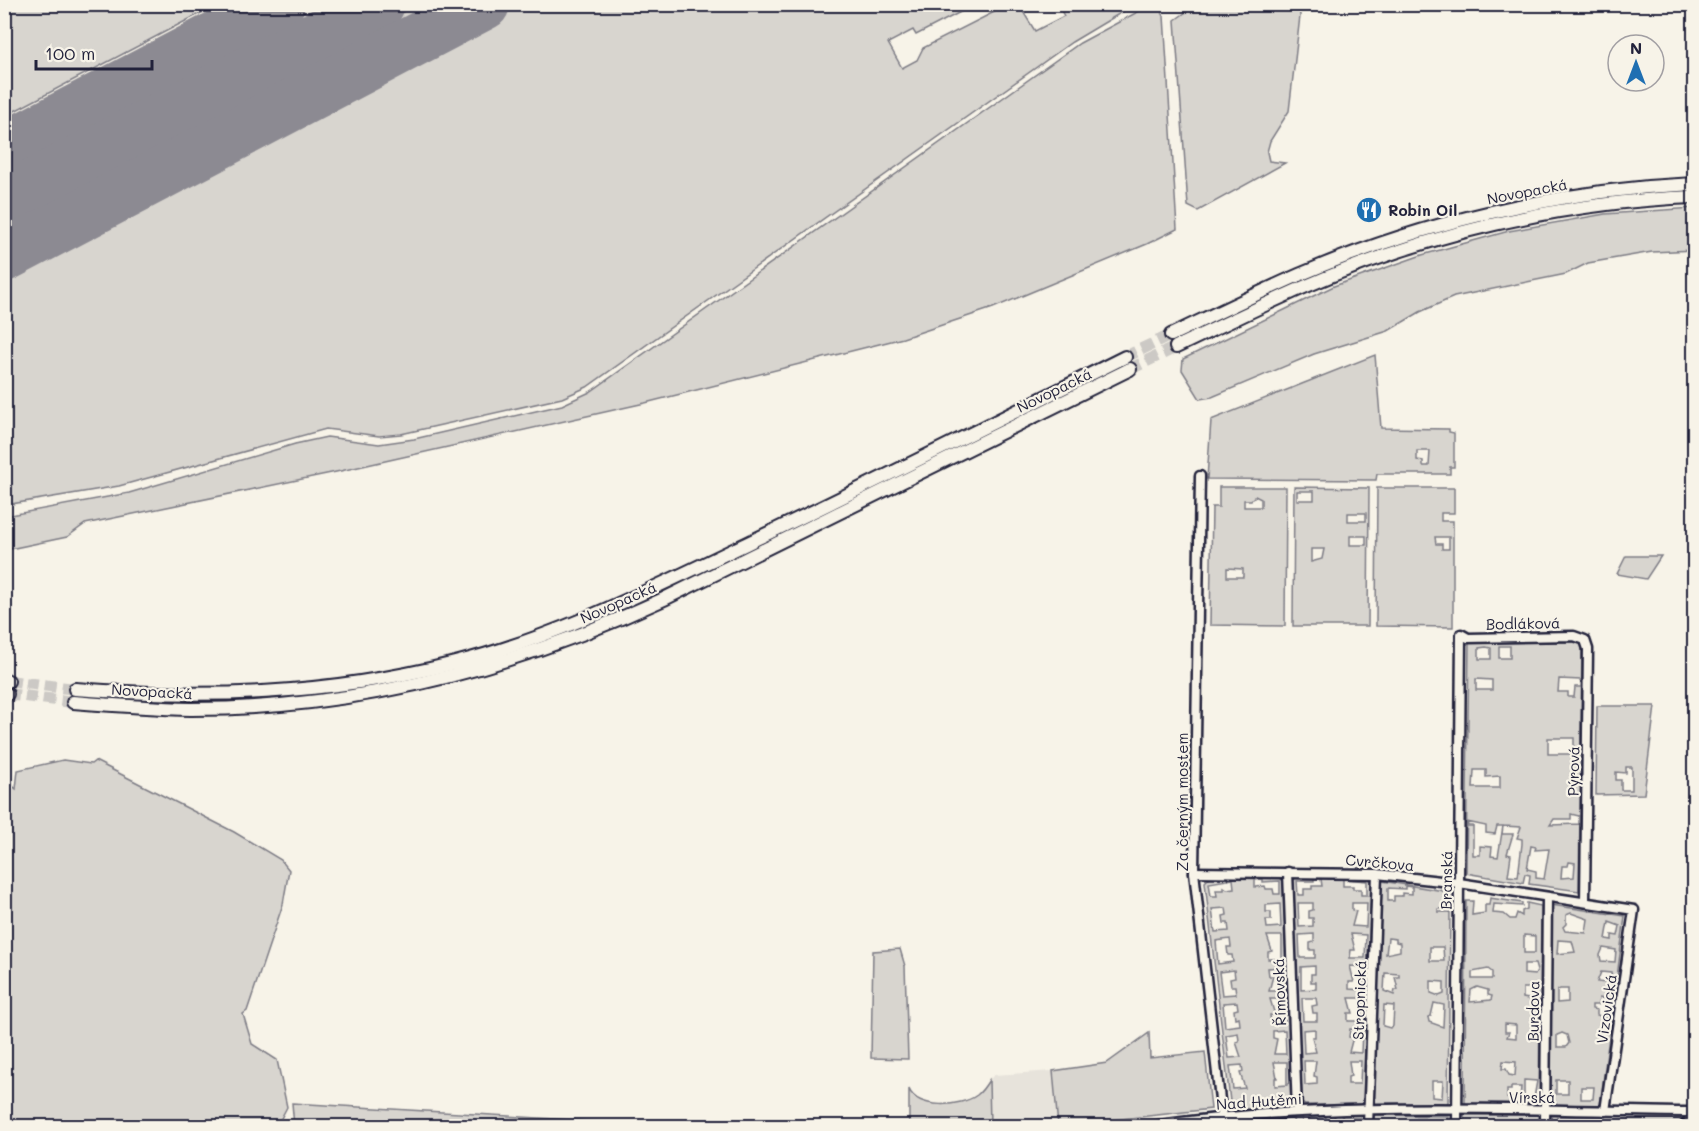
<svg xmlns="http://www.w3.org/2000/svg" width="1699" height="1131" font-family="Mali,sans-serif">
<rect width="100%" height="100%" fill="#f7f3e8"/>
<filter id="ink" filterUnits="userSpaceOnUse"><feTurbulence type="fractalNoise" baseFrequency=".0167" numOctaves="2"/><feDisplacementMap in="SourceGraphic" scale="12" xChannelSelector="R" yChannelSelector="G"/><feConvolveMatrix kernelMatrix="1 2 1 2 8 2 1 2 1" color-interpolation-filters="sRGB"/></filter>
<g filter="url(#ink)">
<path fill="#e7e3db" d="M1053,1071L1058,1126H990L989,1080L994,1075Z"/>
<g fill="#d8d5cf" stroke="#7d7c85" stroke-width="1.5" fill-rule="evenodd">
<path d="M5,4H216V5L5,116Z"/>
<path d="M341,5H974L916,35L913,30L888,43L902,68L917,60L923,48L1008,5H1019L1035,31L1064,16L1058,5H1134L1072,42L587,387L562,398L401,434L379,436L326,429L119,486L5,505V181Z"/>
<path d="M1196,5H1299L1300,16L1289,111L1270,141L1267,152L1269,161L1285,163L1198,211L1188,206L1175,20Z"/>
<path d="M1143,9H1160L1164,16L1177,229L1147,244L993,308L903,338L645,403L336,472L85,524L67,537L5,550V516L129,493L295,444L327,437L379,444L414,439L562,405L590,392L1080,43Z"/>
<path d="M1694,208V250L1652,252L1588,263L1566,274L1454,297L1420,312L1388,331L1314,354L1212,397L1200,399L1182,370L1183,359L1334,286L1422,255L1509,231L1605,214Z"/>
<path d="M1375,355L1381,428L1449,429V432L1454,433V467H1450V474H1377L1376,480L1207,479L1211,420ZM1417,451H1430L1429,466H1423V461L1417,460Z"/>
<path d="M1219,487H1286L1285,626L1210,625L1212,507H1219ZM1255,496L1261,499V507H1244V500H1251ZM1227,568L1243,569V577H1227Z"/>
<path d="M1294,487L1369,488L1368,626H1293ZM1297,491H1314V500H1297ZM1348,513H1366V521H1348ZM1350,536H1366V545H1350ZM1324,549L1322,559L1311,562V549Z"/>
<path d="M1377,488H1454V513H1441V521H1453V627L1376,626ZM1435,537H1449V549H1442V544H1436Z"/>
<path d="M1626,556H1661L1646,579L1617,574Z"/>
<path d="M1469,642H1582L1579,891L1529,884L1530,875L1525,874L1523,883L1466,873ZM1499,646H1510V658H1499ZM1486,647L1491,648V659H1479V648ZM1476,679L1492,680V690H1476ZM1559,679L1581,680V687H1575L1574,697H1568V692H1558ZM1548,738H1574V754H1548ZM1474,770H1486V777L1500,776V788H1473ZM1571,814L1579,816V824L1550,825L1554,819H1571ZM1467,822L1486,826V833L1495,834L1497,826H1503L1498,857L1491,856L1492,847L1480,846V855H1473V826H1468ZM1503,826L1521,827L1517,838L1522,839V844L1518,877L1508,876L1511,855L1507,854L1513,834H1502ZM1531,846L1536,847L1535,850L1549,849L1544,879L1536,878V871L1527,869ZM1569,862L1575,863L1574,877L1561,878L1562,866H1568Z"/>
<path d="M1597,706H1655L1644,794L1596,795ZM1626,767H1632V790H1621V780H1616V772L1626,773Z"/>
<path d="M63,760L91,764L95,761L234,832L281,860L289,870L283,904L247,1011L243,1014L252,1044L277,1060L287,1107L277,1126H5V779L16,789L18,770Z"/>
<path d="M1210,877H1279L1283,881L1292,1103L1289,1106L1231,1110L1205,882ZM1233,879L1234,888L1227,889L1224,887V890H1216L1217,896H1211L1209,883ZM1263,879V882L1280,881V894H1274L1273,889H1266L1265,886L1255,887V880ZM1280,904L1281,927L1267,928L1266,920H1271V912H1266V905ZM1226,908L1227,915L1223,916L1224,923H1228L1229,931L1215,932L1212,909ZM1267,936H1282V959H1268V952L1272,951ZM1230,939L1231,947H1227L1228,955H1232L1233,962L1218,964L1216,941ZM1283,967L1284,991H1269L1273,976H1269L1268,968ZM1234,970L1235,978L1230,979L1231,986H1235L1236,994L1222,995L1219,972ZM1270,999H1284L1285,1022L1271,1023L1270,1015H1275ZM1237,1002L1238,1009L1234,1010L1235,1018L1239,1017L1240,1025L1225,1027L1223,1003ZM1285,1030L1286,1054H1274L1277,1039L1273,1038V1031ZM1238,1033L1239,1041L1236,1042L1241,1057L1229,1058L1226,1035ZM1274,1062H1287V1085L1275,1086V1078H1277ZM1242,1065L1243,1072L1240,1073L1245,1088L1233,1089L1230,1066Z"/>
<path d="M1297,877L1368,878L1371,880L1363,1103L1360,1105H1305L1302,1103L1293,880ZM1314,879H1321L1322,886H1312V889H1304V895H1298L1297,881H1314ZM1343,879L1367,881V895H1361V889H1353V886H1343ZM1298,903H1313V910L1309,911V918H1313V926L1299,927ZM1352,903H1367L1366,927L1352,926L1356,911L1352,910ZM1314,934V942L1310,943V950H1315V958H1300L1299,935ZM1351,934L1366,935L1365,958H1350L1351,950H1355ZM1315,966V974H1311V982H1316V989L1301,990V967ZM1350,966L1364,967V990L1349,989V982H1354ZM1302,998H1316L1317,1005L1312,1006L1313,1013H1317V1021H1303ZM1349,998H1363L1362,1021H1348V1013H1353ZM1315,1029V1037H1312L1316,1052L1304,1053L1303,1030ZM1350,1029L1362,1030L1361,1053L1349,1052L1353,1037H1349ZM1304,1061H1316L1314,1076L1317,1077V1084L1305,1085ZM1349,1061H1361L1360,1084H1348V1077L1351,1076Z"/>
<path d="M1382,881L1450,892V908L1438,909V912H1450L1448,1104L1373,1103ZM1405,886L1412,887V894L1402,893V896H1394V901H1388V888L1405,889ZM1388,938L1396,939V942L1400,943V951L1386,954ZM1430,947H1443L1444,961H1430ZM1385,973L1399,974V977H1395L1398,990H1395L1394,995L1384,991ZM1431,981L1444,982V994L1439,996L1431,993ZM1434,1003L1444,1005L1443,1027L1429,1022L1428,1017L1431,1016ZM1384,1005L1394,1006L1393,1026L1390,1028L1383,1026ZM1432,1081H1443L1442,1098L1432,1097Z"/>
<path d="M1490,898L1522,903V906L1494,904L1493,913L1504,914L1510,919H1515L1517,913L1522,916V911L1527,909V903L1541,906L1539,1104H1465L1466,901H1473L1472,915L1485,913V905H1489ZM1524,935L1535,936V953H1524ZM1524,964H1535L1537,971L1535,975L1524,974ZM1488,969L1492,972V979H1472V972ZM1477,987L1488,990V995L1492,996L1491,1000L1470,1002L1471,990ZM1523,988H1535V1000L1523,998ZM1505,1024L1516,1025V1038L1507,1037L1509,1032H1505ZM1503,1061L1516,1062L1515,1076L1509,1075L1506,1069H1502ZM1524,1080L1537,1081L1534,1098L1524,1100ZM1511,1087H1521L1520,1099L1507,1098V1090H1511Z"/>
<path d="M1551,905L1625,916L1600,1105H1551ZM1571,913L1588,919L1586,933L1565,931L1563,927L1566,924V915ZM1609,922L1620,926L1618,936L1612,935V940L1606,939ZM1558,940L1572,941L1575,952L1557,954ZM1603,948L1616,950L1615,962L1601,961L1600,955ZM1601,972L1611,973L1613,984L1597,982ZM1560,989H1568V1002L1557,1003V991ZM1599,998L1610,1000L1607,1018L1597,1015V1010L1592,1009V1005H1598ZM1562,1033L1567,1035L1569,1043L1566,1047H1557V1035ZM1556,1080H1568V1094H1556ZM1581,1087H1594L1593,1099H1581Z"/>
<path d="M900,949L905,966L908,1059L871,1058L873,951Z"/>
<path d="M1149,1033L1150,1058L1205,1052L1211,1109L1058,1126L1053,1071L1107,1063Z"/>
<path d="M989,1080L990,1126H909V1089C917,1110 961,1107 977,1095C982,1091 986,1085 989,1080Z"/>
<path d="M292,1103L672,1126H294Z"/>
<path d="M1331,1114L1360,1115L1362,1126H1358L1359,1118H1342V1116L1335,1115L1334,1123H1344V1125L1352,1126H1326V1117L1309,1118V1116H1302V1124L1311,1123L1312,1126H1320H1294L1293,1119L1277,1120L1276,1117L1269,1118V1125L1279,1124V1126H1253H1263L1262,1118L1238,1122L1239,1126H1235L1233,1120Z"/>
<path d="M1374,1115L1448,1116V1126H1444V1121H1417V1126H1406L1407,1121H1398L1395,1126H1387L1384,1121H1379V1126H1373Z"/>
<path d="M1464,1115H1540V1126H1535V1122L1516,1126V1122H1506V1126H1496V1122H1471L1470,1126H1464Z"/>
<path d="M1549,1116H1679L1684,1118L1675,1126H1570L1567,1122L1556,1123V1126H1549Z"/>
</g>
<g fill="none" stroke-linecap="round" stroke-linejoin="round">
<g stroke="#8c8a92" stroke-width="52">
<path d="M4,148L279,4"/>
<path d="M4,200L379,4"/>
<path d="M4,256L484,4"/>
</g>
<g stroke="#ccc9c5" stroke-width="12" stroke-dasharray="12 6" stroke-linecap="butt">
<path d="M1125,357L1171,335"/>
<path d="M1130,369L1176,347"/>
<path d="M8,681L75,689"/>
<path d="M7,694L73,702"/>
</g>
<g stroke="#22223b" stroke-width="13">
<g id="minor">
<path d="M1200,476L1194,872L1223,1126"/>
<path d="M1194,872L1377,874L1459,883L1634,910L1605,1111"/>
<path d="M1288,872L1297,1111"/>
<path d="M1152,1126C1331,1100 1514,1110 1694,1112"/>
<path d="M1368,1126L1377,874"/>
<path d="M1457,1126L1461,634L1468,638L1574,636L1585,640L1588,649L1585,902"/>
<path d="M1545,1126L1547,897"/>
<path d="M1684,1126L1694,1116"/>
</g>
</g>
<g stroke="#22223b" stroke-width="16">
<g id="highway">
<path d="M1171,335C1213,315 1256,294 1299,275C1423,222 1559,190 1694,184"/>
<path d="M1176,347C1218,327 1261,306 1304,287C1426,234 1561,202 1694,197"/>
<path d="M4,681H8"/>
<path d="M75,689C206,699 327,695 455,663C558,637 651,589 746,544C873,483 999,420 1125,357"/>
<path d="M4,694H7"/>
<path d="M73,702C112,705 152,708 191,709C356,709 515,668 664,599L1130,369"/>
</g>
</g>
<use href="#minor" stroke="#f7f3e8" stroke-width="8"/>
<use href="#highway" stroke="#f7f3e8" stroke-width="12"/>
</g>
</g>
<defs>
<g id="restaurant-disc" transform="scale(1.35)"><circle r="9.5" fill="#1f6fb2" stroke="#f7f3e8"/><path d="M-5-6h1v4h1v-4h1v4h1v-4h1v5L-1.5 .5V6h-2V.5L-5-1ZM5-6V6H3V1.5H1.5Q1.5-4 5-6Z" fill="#fff"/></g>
</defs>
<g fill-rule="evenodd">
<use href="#restaurant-disc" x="1369" y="210"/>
</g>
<g text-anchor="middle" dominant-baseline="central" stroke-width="4.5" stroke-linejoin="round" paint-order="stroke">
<g font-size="15" fill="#22223b" stroke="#f7f3e8">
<text transform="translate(1527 191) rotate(-11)">Novopacká</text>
<text transform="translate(1054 390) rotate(-26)">Novopacká</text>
<text transform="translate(618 602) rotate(-24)">Novopacká</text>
<text transform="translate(1523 623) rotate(-1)">Bodláková</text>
<text transform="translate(152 691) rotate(3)">Novopacká</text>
<text transform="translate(1573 771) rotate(-89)">Pýrová</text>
<text transform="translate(1182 802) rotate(-90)">Za černým mostem</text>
<text transform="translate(1380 862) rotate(5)">Cvrčkova</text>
<text transform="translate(1446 880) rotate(-89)">Branská</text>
<text transform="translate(1279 992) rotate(-92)">Římovská</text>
<text transform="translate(1359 1000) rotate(-88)">Stropnická</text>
<text transform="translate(1606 1009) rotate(-82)">Vizovická</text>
<text transform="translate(1533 1011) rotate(-89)">Burdova</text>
<text x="1532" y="1097">Vírská</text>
<text transform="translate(1259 1101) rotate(-4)">Nad Hutěmi</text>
</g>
<g font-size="15" font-weight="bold" fill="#22223b" stroke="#f7f3e8" text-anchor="start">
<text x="1388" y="210">Robin Oil</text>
</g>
</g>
<rect width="1699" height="1131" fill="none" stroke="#f7f3e8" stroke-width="24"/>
<rect x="12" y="12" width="1675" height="1107" fill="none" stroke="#22223b" stroke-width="2" filter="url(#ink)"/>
<g transform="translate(1636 63)"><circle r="28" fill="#f7f3e8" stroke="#a29fa3" stroke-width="1.5"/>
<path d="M0-4.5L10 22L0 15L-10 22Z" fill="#1f6fb2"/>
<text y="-9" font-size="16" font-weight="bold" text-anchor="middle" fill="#22223b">N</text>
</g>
<path d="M36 60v9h116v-9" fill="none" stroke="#22223b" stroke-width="3"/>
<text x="45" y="60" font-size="18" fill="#22223b" stroke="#f7f3e8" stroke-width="4.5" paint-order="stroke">100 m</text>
</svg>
